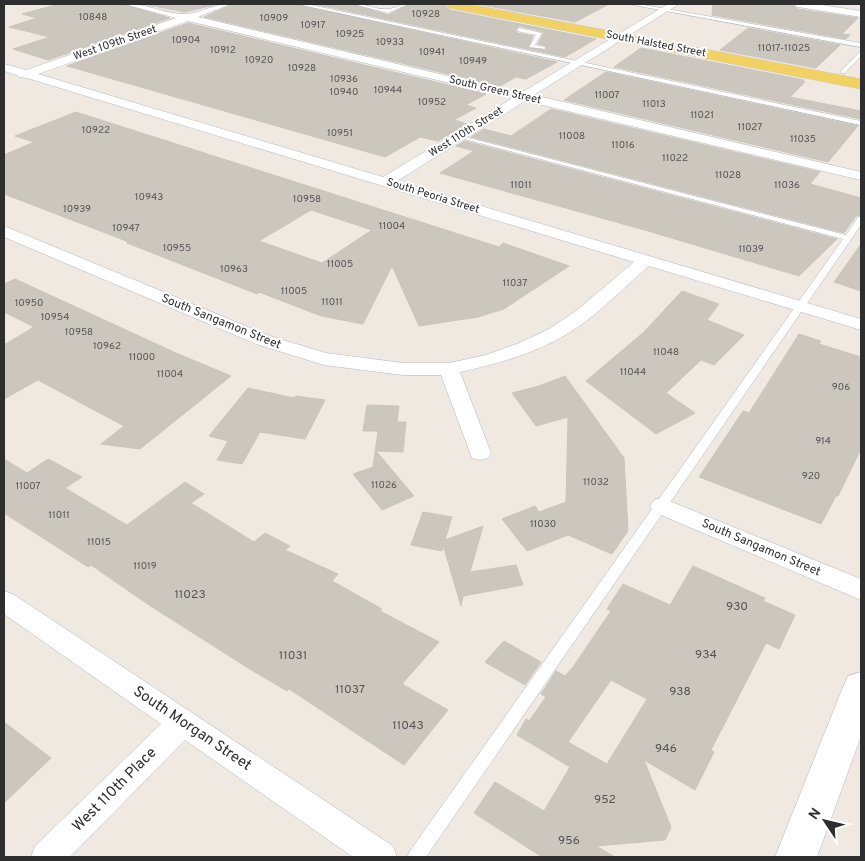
<svg xmlns="http://www.w3.org/2000/svg" width="865" height="861" font-family="Overpass,sans-serif">
<rect width="100%" height="100%" fill="#efe9e1"/>
<g fill="#cbc7bf" stroke="#cbc5ba" fill-rule="evenodd">
<path d="M59,4H122L170,18L48,60L13,49L50,37L9,27L37,18L22,14Z"/>
<path d="M143,4H218L185,12Z"/>
<path d="M233,4H295L557,62L526,79L516,77L500,86L204,17Z"/>
<path d="M314,4H351L388,15L410,4H442L450,10L596,39L565,57ZM519,26L544,32L538,44L546,46V50L528,48L533,36L517,33L515,30Z"/>
<path d="M477,4H609L575,22Z"/>
<path d="M713,4H791L798,9L858,18L842,34L850,35L846,39L712,15Z"/>
<path d="M188,23L486,94L466,105L476,108L454,120L467,124L438,141L420,137L385,157L67,66Z"/>
<path d="M748,28L840,45L816,68L720,50Z"/>
<path d="M641,48L804,80L803,81L805,82L790,97L861,111V119L614,67Z"/>
<path d="M606,72L858,126L828,162L564,100Z"/>
<path d="M551,109L820,172L810,184L861,198V215L856,216L844,233L471,137L484,129L511,136Z"/>
<path d="M76,112L499,247L503,243L569,266L504,309L478,317L419,326L392,266L363,324L321,316L259,292L257,294L127,243L129,242L4,194V155L34,142L15,136ZM311,210L372,230L322,263L259,241Z"/>
<path d="M465,141L837,239L799,276L648,231L440,173L474,151L456,146Z"/>
<path d="M861,244V291L834,282Z"/>
<path d="M15,279L176,353L231,376L140,449L101,444L124,426L38,380L4,399V345L34,327L4,312V284Z"/>
<path d="M682,291L719,304L707,320L744,335L714,365L701,360L666,393L695,413L656,434L586,381L644,332Z"/>
<path d="M799,334L821,341L819,344L861,357V449L838,496H836L821,524L699,477L743,411L749,413Z"/>
<path d="M565,376L624,458L628,531L612,554L568,535L527,551L502,519L535,506L539,512L566,502L568,417L536,426L512,393L539,386Z"/>
<path d="M248,388L294,398L296,396L325,400L305,439L260,432L242,464L217,460L228,441L209,436Z"/>
<path d="M367,405L399,406L397,422H406L403,452L376,451L414,496L382,510L353,474L373,467L378,431H363Z"/>
<path d="M4,459L27,473L48,459L82,477L65,488L127,525L185,482L204,494L191,503L254,542L265,533L290,546L285,550L338,574L332,581L382,609L380,611L439,642L402,684L448,710L404,765L289,689L287,691L253,671L152,607L91,565L88,567L4,513Z"/>
<path d="M423,512L452,517L445,540L483,526L470,572L516,565L523,585L463,596L461,606L443,545L442,551L411,545Z"/>
<path d="M693,566L765,598L763,601L795,615L779,649L766,643L711,750L714,752L695,790L644,760L671,827L665,840L596,846L615,857H542L474,813L495,782L544,811L570,767L517,735L526,719L529,721L546,697L541,694L556,671L565,676L573,667L611,611L607,609L623,584L670,605ZM611,680L647,699L607,764L568,742Z"/>
<path d="M504,641L541,662L525,685L485,662Z"/>
<path d="M4,722L51,758L4,803Z"/>
</g>
<g fill="none" stroke-linecap="round" stroke-linejoin="round">
<g stroke="#b4b7c1" stroke-width="1">
<g id="lane">
<path d="M297,4H306L861,121V125Z"/>
<path d="M353,4C365,3 376,10 387,9C395,9 400,4 408,4L388,13Z"/>
<path d="M628,4H638L861,43V47Z"/>
<path d="M519,28L542,33L535,45L545,47V49L529,47L536,35L517,31Z"/>
<path d="M861,51V56L845,73H841V71Z"/>
<path d="M457,135L846,235L858,217H861V225L426,857H407L410,851L843,239L457,137Z"/>
</g>
</g>
<g stroke="#b4b7c1" stroke-width="1">
<g id="street">
<path d="M124,4C146,3 165,14 185,14C198,14 214,4 231,4L198,17L521,93L668,4H679L534,95L861,172V180L525,101L397,181L861,319V330L649,266C621,290 594,319 562,337C530,355 495,364 460,372L491,453L488,458L480,460L472,458L441,375H403L324,365L256,344L4,237V226L270,336L326,353L403,363H449L486,355L519,343L549,329L576,311L634,262L27,78L19,77L17,75L4,71V64L26,70L176,18ZM188,21L513,98L383,177L38,74Z"/>
<path d="M793,4H815L861,11V17L798,7Z"/>
<path d="M662,498L861,579V600L654,512L650,506L654,500Z"/>
<path d="M4,591L13,594L393,846L397,857H353L185,740L70,857H31L35,846L161,724L4,614Z"/>
</g>
</g>
<g stroke="#b4b7c1" stroke-width="1">
<path id="secondary" d="M861,672V736L817,857H775L843,687L848,676Z"/>
</g>
<g stroke="#c9c9c9" stroke-width="1">
<path id="primary" d="M444,4H468L861,79V89L450,8Z"/>
</g>
<use href="#lane" fill="#fff" fill-rule="evenodd"/>
<use href="#street" fill="#fff" fill-rule="evenodd"/>
<use href="#secondary" fill="#fff" fill-rule="evenodd"/>
<use href="#primary" fill="#f2d163" fill-rule="evenodd"/>
</g>
<g text-anchor="middle" dominant-baseline="central" stroke-width="4" stroke-linejoin="round" paint-order="stroke">
<g font-size="10" fill="#555452">
<text x="426" y="14">10928</text>
<text x="93" y="17">10848</text>
<text x="274" y="18">10909</text>
<text x="313" y="25">10917</text>
<text x="350" y="34">10925</text>
<text x="186" y="40">10904</text>
<text x="390" y="42">10933</text>
<text x="784" y="48">11017-11025</text>
<text x="223" y="50">10912</text>
<text x="432" y="52">10941</text>
<text x="259" y="60">10920</text>
<text x="473" y="61">10949</text>
<text x="302" y="68">10928</text>
<text x="344" y="79">10936</text>
<text x="388" y="90">10944</text>
<text x="344" y="92">10940</text>
<text x="607" y="95">11007</text>
<text x="432" y="102">10952</text>
<text x="654" y="104">11013</text>
<text x="702" y="115">11021</text>
<text x="750" y="127">11027</text>
<text x="96" y="130">10922</text>
<text x="340" y="133">10951</text>
<text x="572" y="136">11008</text>
<text x="803" y="139">11035</text>
<text x="623" y="145">11016</text>
<text x="675" y="158">11022</text>
<text x="728" y="175">11028</text>
<text x="521" y="185">11011</text>
<text x="787" y="185">11036</text>
<text x="149" y="197">10943</text>
<text x="307" y="199">10958</text>
<text x="77" y="209">10939</text>
<text x="392" y="226">11004</text>
<text x="126" y="228">10947</text>
<text x="177" y="248">10955</text>
<text x="751" y="249">11039</text>
<text x="340" y="264">11005</text>
<text x="234" y="269">10963</text>
<text x="515" y="283">11037</text>
<text x="294" y="291">11005</text>
<text x="332" y="302">11011</text>
<text x="29" y="303">10950</text>
<text x="55" y="317">10954</text>
<text x="79" y="332">10958</text>
<text x="107" y="346">10962</text>
<text x="666" y="352">11048</text>
<text x="142" y="357">11000</text>
<text x="633" y="372">11044</text>
<text x="170" y="374">11004</text>
<text x="841" y="387">906</text>
<text x="823" y="441">914</text>
<text x="811" y="476">920</text>
<text x="596" y="482">11032</text>
<text x="384" y="485">11026</text>
<text x="28" y="486">11007</text>
<text x="59" y="515">11011</text>
<text x="543" y="524">11030</text>
<text x="99" y="542">11015</text>
<text x="145" y="566">11019</text>
</g>
<g font-size="11" fill="#2e2e2e" stroke="#fff">
<text transform="translate(115 43) rotate(-19)">West 109th Street</text>
<text transform="translate(656 44) rotate(11)">South Halsted Street</text>
<text transform="translate(495 90) rotate(13)">South Green Street</text>
<text transform="translate(466 132) rotate(-32)">West 110th Street</text>
<text transform="translate(433 196) rotate(17)">South Peoria Street</text>
</g>
<g font-size="12" fill="#2e2e2e" stroke="#fff">
<text transform="translate(221 322) rotate(22)">South Sangamon Street</text>
<text transform="translate(761 548) rotate(23)">South Sangamon Street</text>
</g>
<g font-size="12" fill="#555452">
<text x="190" y="595">11023</text>
<text x="737" y="607">930</text>
<text x="706" y="655">934</text>
<text x="293" y="656">11031</text>
<text x="350" y="690">11037</text>
<text x="680" y="692">938</text>
<text x="408" y="726">11043</text>
<text x="666" y="749">946</text>
<text x="605" y="800">952</text>
<text x="569" y="841">956</text>
</g>
<g font-size="15" fill="#2e2e2e" stroke="#fff">
<text transform="translate(192 729) rotate(34)">South Morgan Street</text>
<text transform="translate(115 790) rotate(-45)">West 110th Place</text>
</g>
</g>
<rect width="865" height="861" fill="none" stroke="#2e2e2e" stroke-width="10"/>
<g transform="translate(825 821) rotate(305)" stroke="#ffffff" stroke-width="4" paint-order="stroke">
<path d="M0-4L9 19L0 12L-9 19Z" fill="#2e2e2e"/>
<text y="-8" font-size="14" font-weight="bold" text-anchor="middle" fill="#2e2e2e">N</text>
</g>
</svg>
